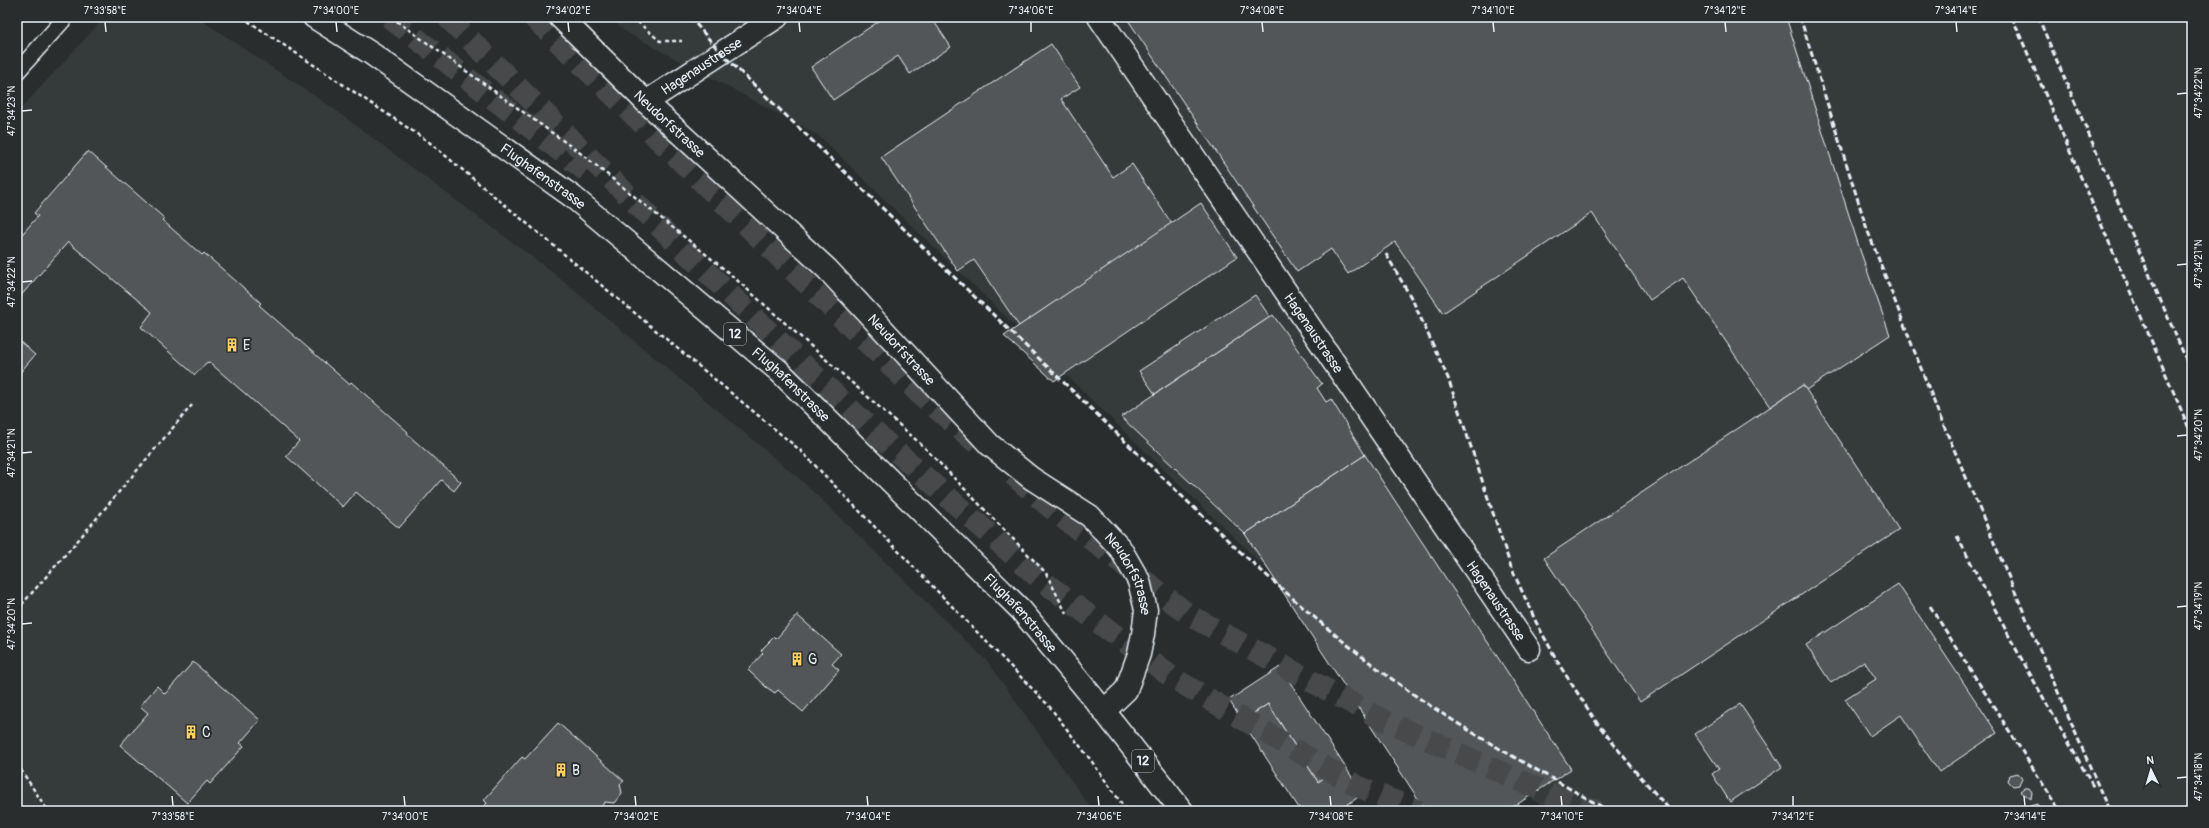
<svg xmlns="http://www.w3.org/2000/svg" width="2209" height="828" font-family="Pangolin,sans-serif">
<rect width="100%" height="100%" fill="#2a2d2e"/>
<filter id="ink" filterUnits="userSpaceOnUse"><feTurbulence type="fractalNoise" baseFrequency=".025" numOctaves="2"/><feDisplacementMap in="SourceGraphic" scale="8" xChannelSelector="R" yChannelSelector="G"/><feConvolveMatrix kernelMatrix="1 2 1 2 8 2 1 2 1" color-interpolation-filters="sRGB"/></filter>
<g filter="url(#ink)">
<g fill="#363a3b">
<path d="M105,17H197L331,107L547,268L801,480L988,662L1093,811H17V113Z"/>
<path d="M610,17H2192V811H1536L1540,804L1460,756L818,135L624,31Z"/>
</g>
<g fill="#535759" stroke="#e8f1f8">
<path d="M885,17H931L951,47L910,74L898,56L833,100L811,67Z"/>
<path d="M1126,17H1786L1861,253L1890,335L1806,390L1803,385L1770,407L1683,278L1650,300L1592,213L1443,313L1395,242L1348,274L1331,249L1297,272Z"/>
<path d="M1051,44L1080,87L1061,99L1113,177L1132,164L1172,224L1019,326L974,260L958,271L881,157Z"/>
<path d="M88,151L164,218L162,220L202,255L204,253L261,303L259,305L349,384L351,382L408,432L407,434L461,482L454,491L441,480L399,528L356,492L343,507L286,456L299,441L209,362L206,363L195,375L141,327L152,312L68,242L17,300V240L38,216L34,213Z"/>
<path d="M1201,203L1237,257L1054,381L1004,336Z"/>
<path d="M1255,295L1270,317L1155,394L1139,371Z"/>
<path d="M1273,315L1322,384L1317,388L1326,402L1331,399L1365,455L1245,534L1121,417Z"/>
<path d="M17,339L35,355L17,376Z"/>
<path d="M1803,385L1899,530L1640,702L1544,558Z"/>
<path d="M1365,455L1571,769L1507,811H1426L1245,534Z"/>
<path d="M1898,584L1997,733L1939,772L1901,715L1870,736L1845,699L1876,679L1864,661L1831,683L1806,645Z"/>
<path d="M797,615L841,654L832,664L839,670L803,712L778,690L775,693L766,687L748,670L763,653L761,651L763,648L774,637L776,639Z"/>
<path d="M193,662L260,720L240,743L244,746L210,784L207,781L187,803L120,745L148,713L140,706L157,686L165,694Z"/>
<path d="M1280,667L1344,765L1318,782L1268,704L1242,721L1229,700Z"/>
<path d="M1268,704L1318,782L1344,765L1363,794L1338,811H1301L1242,721Z"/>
<path d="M1740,704L1782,767L1730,802L1712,774L1719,769L1695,734Z"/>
<path d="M558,723L624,781L620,784L622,793L614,803L605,802L597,811H480L487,803L484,800L522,757L525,759Z"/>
<path d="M2018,773L2022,779L2019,785L2013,786L2008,781L2010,775Z"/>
<path d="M2024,788H2029L2032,792L2031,799L2020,791Z"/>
<path d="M2037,804L2042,811H2029L2030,806Z"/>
</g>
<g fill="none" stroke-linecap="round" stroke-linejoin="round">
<g stroke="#464a4c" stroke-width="22" stroke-dasharray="22 11" stroke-linecap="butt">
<path d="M389,17L586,171"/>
<path d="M447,17L667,234L870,428L1040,579L1173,678L1357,786L1419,811"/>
<path d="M533,17L921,395L982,448"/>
<path d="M1013,475L1058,514L1189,615L1383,720L1564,800L1598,811"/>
</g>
<g stroke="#e8f1f8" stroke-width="18">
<path id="lane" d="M17,72L66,17"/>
</g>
<g stroke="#e8f1f8" stroke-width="25">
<g id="street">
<path id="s1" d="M1099,17L1529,649"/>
<path id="s2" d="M646,102L777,17"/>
</g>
</g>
<g stroke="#e8f1f8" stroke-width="25">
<g id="secondary">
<path id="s3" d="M560,17L646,102L827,269L990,445L1031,478L1090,516L1120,548L1139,581L1146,610L1143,634L1139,654L1126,690L1104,711"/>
</g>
</g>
<g stroke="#e8f1f8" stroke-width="25">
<g id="primary">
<path id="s4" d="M314,17L372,54L573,197L779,371L1021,610L1104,711L1182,811"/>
</g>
</g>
<g stroke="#e8f1f8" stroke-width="2.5" stroke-dasharray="4 3" stroke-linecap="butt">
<path d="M242,17L429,142L801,451L1049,706L1090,759L1127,811"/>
<path d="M391,17L583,155L729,273L924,447L1046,573L1067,615"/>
<path d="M632,17L660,41H682"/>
<path d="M17,610L86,531L192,405"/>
<path d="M17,764L48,811"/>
</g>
<use href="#lane" stroke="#2a2d2e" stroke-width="15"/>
<use href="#street" stroke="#2a2d2e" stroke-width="22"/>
<use href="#secondary" stroke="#2a2d2e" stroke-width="22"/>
<use href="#primary" stroke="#2a2d2e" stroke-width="22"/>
<g stroke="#e8f1f8" stroke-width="3" stroke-dasharray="6 3" stroke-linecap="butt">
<path d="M690,17L721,53L1236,548C1289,595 1341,643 1399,684C1465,732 1538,770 1609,811"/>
<path d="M1800,17L1867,229L1938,412L2109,811"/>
<path d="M2012,17L2192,435"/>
<path d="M2038,17L2192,373"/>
<path d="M1386,254L1413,301L1448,378L1511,567L1536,622L1560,666L1597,723L1636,772L1671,811"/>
<path d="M1957,536L2011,640L2094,788"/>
<path d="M1930,606L2060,811"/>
</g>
</g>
</g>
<path fill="none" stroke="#e8f1f8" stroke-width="1.5" d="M105,22L106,32M336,22L337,32M568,22L569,32M799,22L800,32M1031,22V32M1262,22L1263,32M1493,22L1494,32M1725,22L1726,32M1956,22L1957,32M2177,94L2187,93M22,111L32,110M2177,265L2187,264M22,282L32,281M2177,436L2187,435M22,453L32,452M2177,607L2187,606M22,624L32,623M2177,778L2187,777M172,796L173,806M404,796L405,806M635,796L636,806M867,796L868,806M1098,796L1099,806M1330,796L1331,806M1561,796L1562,806M1793,796V806M2024,796L2025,806"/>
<defs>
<g id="building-bare" transform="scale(1.08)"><path d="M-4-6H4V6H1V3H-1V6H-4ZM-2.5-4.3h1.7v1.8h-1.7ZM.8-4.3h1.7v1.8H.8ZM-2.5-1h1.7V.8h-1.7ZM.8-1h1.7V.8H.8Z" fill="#ffd166" stroke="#2a2d2e" stroke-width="2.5" paint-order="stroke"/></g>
</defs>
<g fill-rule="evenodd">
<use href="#building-bare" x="232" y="345"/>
<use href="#building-bare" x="797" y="659"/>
<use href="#building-bare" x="191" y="732"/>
<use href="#building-bare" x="561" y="770"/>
</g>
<g text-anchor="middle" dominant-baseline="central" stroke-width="4" stroke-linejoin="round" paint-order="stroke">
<g fill="#2a2d2e" stroke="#afb6bb" stroke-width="1">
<rect x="724" y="323" width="22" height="22" rx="3"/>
<rect x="1132" y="750" width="22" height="22" rx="3"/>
</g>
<g font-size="13" font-weight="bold" fill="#e8f1f8">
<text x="735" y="334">12</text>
<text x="1143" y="761">12</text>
</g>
<g font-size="14" fill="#e8f1f8" stroke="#2a2d2e">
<text stroke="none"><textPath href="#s2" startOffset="66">Hagenaustrasse</textPath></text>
<text stroke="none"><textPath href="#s3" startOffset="153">Neudorfstrasse</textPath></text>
<text stroke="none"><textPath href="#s4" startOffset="279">Flughafenstrasse</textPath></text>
<text stroke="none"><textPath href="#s1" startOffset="382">Hagenaustrasse</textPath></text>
<text stroke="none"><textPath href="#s3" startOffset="477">Neudorfstrasse</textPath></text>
<text stroke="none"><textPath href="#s4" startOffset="603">Flughafenstrasse</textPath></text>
<text stroke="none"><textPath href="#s3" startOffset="801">Neudorfstrasse</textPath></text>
<text stroke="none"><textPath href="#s1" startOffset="706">Hagenaustrasse</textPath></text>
<text stroke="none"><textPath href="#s4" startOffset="927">Flughafenstrasse</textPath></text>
</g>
<g font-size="14" fill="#e8f1f8" stroke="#2a2d2e" text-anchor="start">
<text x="243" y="345">E</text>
<text x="808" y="659">G</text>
<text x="202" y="732">C</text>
<text x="572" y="770">B</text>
</g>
</g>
<rect width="2209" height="828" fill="none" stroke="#2a2d2e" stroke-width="44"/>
<g transform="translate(2151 770) rotate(355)" stroke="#2a2d2e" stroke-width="3" paint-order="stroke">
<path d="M0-3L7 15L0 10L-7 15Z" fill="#e8f1f8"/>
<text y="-6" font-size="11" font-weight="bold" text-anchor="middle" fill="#e8f1f8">N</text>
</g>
<rect x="22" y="22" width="2165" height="784" fill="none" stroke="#e8f1f8" stroke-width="1.5"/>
<g font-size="10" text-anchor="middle" fill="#e8f1f8">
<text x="105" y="14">7°33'58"E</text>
<text x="336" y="14">7°34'00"E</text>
<text x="568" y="14">7°34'02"E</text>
<text x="799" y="14">7°34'04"E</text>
<text x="1031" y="14">7°34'06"E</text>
<text x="1262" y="14">7°34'08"E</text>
<text x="1493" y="14">7°34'10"E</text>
<text x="1725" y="14">7°34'12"E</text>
<text x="1956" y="14">7°34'14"E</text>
<text transform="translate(2198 93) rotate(-90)" y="4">47°34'22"N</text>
<text transform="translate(11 111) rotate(-90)" y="4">47°34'23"N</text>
<text transform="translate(2198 264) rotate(-90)" y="4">47°34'21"N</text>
<text transform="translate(11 282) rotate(-90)" y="4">47°34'22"N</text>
<text transform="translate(2198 435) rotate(-90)" y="4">47°34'20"N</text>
<text transform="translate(11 453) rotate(-90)" y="4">47°34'21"N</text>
<text transform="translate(2198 606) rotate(-90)" y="4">47°34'19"N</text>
<text transform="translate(11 624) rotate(-90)" y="4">47°34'20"N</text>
<text transform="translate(2198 777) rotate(-90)" y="4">47°34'18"N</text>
<text x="173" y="820">7°33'58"E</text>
<text x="405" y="820">7°34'00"E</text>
<text x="636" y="820">7°34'02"E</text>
<text x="868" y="820">7°34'04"E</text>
<text x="1099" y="820">7°34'06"E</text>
<text x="1331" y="820">7°34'08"E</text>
<text x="1562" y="820">7°34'10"E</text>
<text x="1793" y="820">7°34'12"E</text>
<text x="2025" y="820">7°34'14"E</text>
</g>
</svg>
